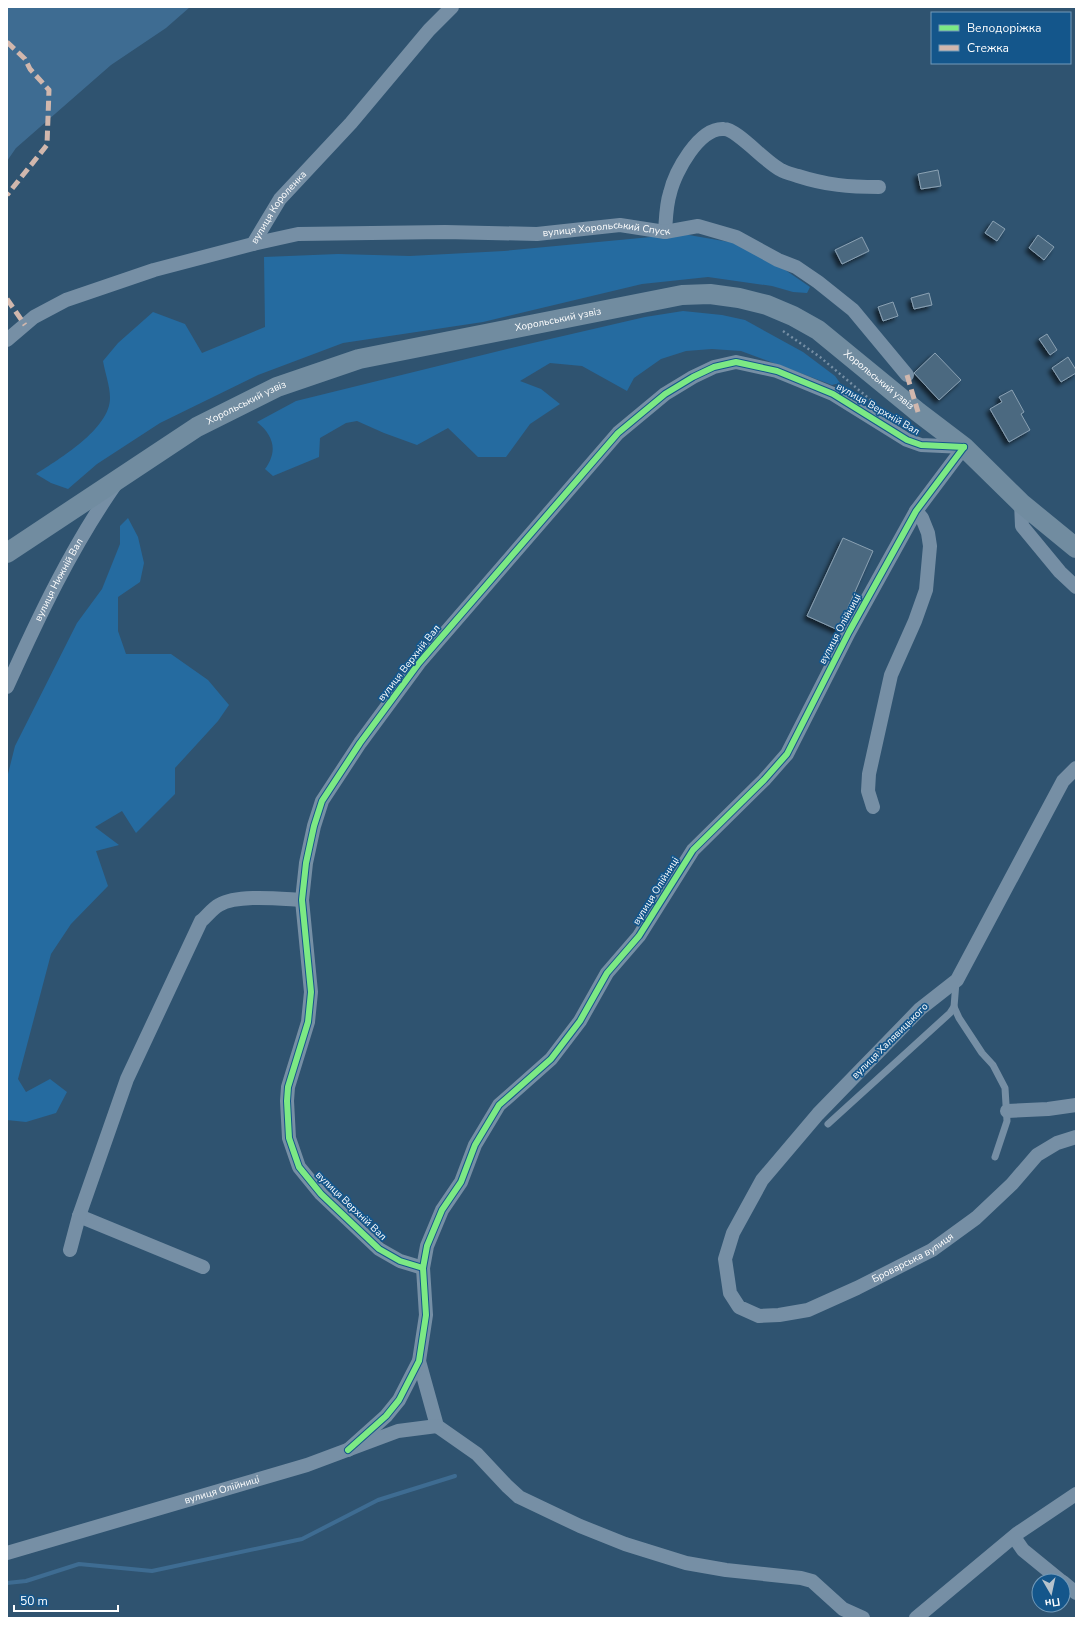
<svg xmlns="http://www.w3.org/2000/svg" width="1083" height="1625" font-family="'Nunito Sans',sans-serif">
<defs>
<filter id="shadow"><feDropShadow dx="-3.5" dy="3.5" stdDeviation="2" flood-color="#0009"/></filter>
</defs>
<rect width="100%" height="100%" fill="#2f5370"/>
<g fill="#256ba0">
<path d="M683,234L735,243L778,265L810,287L807,293L793,292L772,286L708,277L642,284L483,322L343,343L258,375L160,423L97,464L68,489L51,483L36,474C59,459 110,429 110,398C110,386 105,373 103,361L118,343L153,312L185,324L202,353L265,327L264,257L338,254L410,256L504,251Z"/>
<path d="M683,311L722,315L745,320L803,352L835,376L840,383L832,385L741,351L712,349L686,351L661,359L634,378L627,391L582,366L550,363L520,381L541,389L560,404L530,424L506,457H478L448,428L417,445L384,433L357,421L346,423L320,438L319,457L273,476L265,469C278,451 274,436 257,422L296,401L503,350L645,317Z"/>
<path d="M128,518L138,537L144,563L140,582L118,597V631L126,654H171L208,680L229,705L218,721L175,768V794L136,833L122,811L95,827L119,845L96,851L108,886L71,924L51,954L18,1079L26,1092L50,1079L67,1092L56,1113L26,1122L7,1120V778L15,746L77,623L102,589L120,544V526Z"/>
</g>
<path fill="#3e6c92" d="M7,7H190L166,28L111,65L16,148L7,161Z"/>
<g fill="none" stroke-linecap="round" stroke-linejoin="round">
<path stroke="#3e6c92" stroke-width="4" d="M7,1583L26,1581L79,1564L152,1571L302,1539L378,1500L455,1476"/>
</g>
<g fill="#4c6980" stroke="#8aa1b3" filter="url(#shadow)">
<path d="M938,170L941,186L921,189L918,174Z"/>
<path d="M993,221L1005,229L997,241L985,233Z"/>
<path d="M1038,235L1054,247L1044,260L1029,248Z"/>
<path d="M862,237L869,251L842,264L835,250Z"/>
<path d="M929,293L932,305L914,309L911,298Z"/>
<path d="M893,302L898,316L883,321L878,307Z"/>
<path d="M1047,334L1057,350L1050,355L1039,339Z"/>
<path d="M935,353L961,380L939,400L914,373Z"/>
<path d="M1068,357L1076,370V373L1061,382L1052,368Z"/>
<path d="M1012,390L1024,412L1021,414L1030,430L1009,442L990,409L1002,402L999,397Z"/>
<path d="M843,538L873,551L838,630L807,616Z"/>
</g>
<g fill="none" stroke-linecap="round" stroke-linejoin="round">
<path stroke="#768fa5" stroke-width="2.5" stroke-dasharray="2 3" stroke-linecap="butt" d="M783,331L820,357L873,402"/>
<g stroke="#768fa5" stroke-width="7">
<path d="M956,982L954,1007L959,1018L982,1053L993,1065L1005,1088L1007,1121L995,1157"/>
<path d="M828,1124L950,1013L954,1007"/>
</g>
<g stroke="#768fa5" stroke-width="14">
<path d="M665,232C666,219 666,205 670,193C675,172 699,127 724,129C737,129 766,163 781,170C786,173 792,174 798,176C826,185 849,187 879,187"/>
<path id="s1" d="M253,244L298,234L445,232L537,234L620,225L665,232L698,226L736,237L778,260L796,267L818,282L853,310L907,375"/>
<path id="s2" d="M7,340L34,317L66,300L154,270L253,244L280,199L351,123L429,30L452,7"/>
<path d="M1021,503L1022,526L1060,572L1076,587"/>
<path id="s3" d="M7,687C38,618 71,548 115,485"/>
<path id="s4" d="M1076,768L1063,781L957,980L920,1009L818,1114L762,1180L733,1233L725,1259L730,1293L739,1307L759,1316L779,1315L808,1310L857,1288L932,1250L976,1218L1012,1184L1037,1155L1057,1143L1076,1137"/>
<path d="M873,807L868,791L869,774L891,675L915,621L926,590L930,546L928,533L922,518L916,511"/>
<path d="M1007,1111L1048,1109L1076,1105"/>
<path d="M79,1216L203,1267"/>
<path d="M70,1250L79,1216L127,1079L201,921C207,916 213,908 219,905C238,894 281,899 302,900"/>
<path d="M423,1268L400,1261L379,1249L321,1194L299,1167L289,1138L287,1101L288,1087L308,1022L311,992L302,900L306,863L314,826L322,801L360,743L419,663L618,433L665,394L693,377L714,367L736,362L777,371L833,394L907,440L921,445L964,447"/>
<path d="M419,1361L437,1426L477,1454L507,1486L519,1497L580,1526L625,1544L686,1563L726,1570L801,1578L812,1581L843,1609L863,1618"/>
<path d="M348,1450L386,1416L399,1400L419,1361L426,1315L423,1268L427,1246L442,1210L461,1182L475,1145L499,1105L551,1059L580,1021L607,973L639,936L693,850L764,780L787,754L849,632L916,511L964,447"/>
<path d="M1014,1537L1023,1550L1061,1581"/>
<path id="s5" d="M7,1553L307,1465L398,1431L437,1426"/>
<path d="M1063,1582L1076,1593"/>
<path d="M916,1618L1018,1533L1076,1494"/>
</g>
<path stroke="#718ca0" stroke-width="20" id="s6" d="M7,553L197,427L277,387L359,359L682,295L710,294L739,298L767,305L793,316L818,330L918,412L964,447L1021,503L1076,548"/>
<g stroke="#d1b7ad" stroke-width="5" stroke-dasharray="10 5" stroke-linecap="butt">
<path d="M7,42L25,59L30,69L49,90L47,145L7,195"/>
<path d="M7,299L25,325"/>
<path d="M907,375L918,412"/>
</g>
<g stroke="#14568b" stroke-width="8">
<g id="cycleway">
<path d="M423,1268L400,1261L379,1249L321,1194L299,1167L289,1138L287,1101L288,1087L308,1022L311,992L302,900L306,863L314,826L322,801L360,743L419,663L618,433L665,394L693,377L714,367L736,362L777,371L833,394L907,440L921,445L964,447"/>
<path d="M348,1450L386,1416L399,1400L419,1361L426,1315L423,1268L427,1246L442,1210L461,1182L475,1145L499,1105L551,1059L580,1021L607,973L639,936L693,850L764,780L787,754L849,632L916,511L964,447"/>
</g>
</g>
<use href="#cycleway" stroke="#7ce984" stroke-width="6"/>
</g>
<g text-anchor="middle" dominant-baseline="central" stroke-width="3.5" stroke-linejoin="round" paint-order="stroke">
<g font-size="10" fill="#fff" stroke="#14568b">
<text stroke="none"><textPath href="#s2" startOffset="312">вулиця Короленка</textPath></text>
<text stroke="none"><textPath href="#s1" startOffset="355">вулиця Хорольський Спуск</textPath></text>
<text stroke="none"><textPath href="#s6" startOffset="607">Хорольський узвіз</textPath></text>
<text stroke="none"><textPath href="#s6" startOffset="955">Хорольський узвіз</textPath></text>
<text stroke="none"><textPath href="#s6" startOffset="283">Хорольський узвіз</textPath></text>
<text transform="translate(878 409) rotate(30)">вулиця Верхній Вал</text>
<text stroke="none"><textPath href="#s3" startOffset="119">вулиця Нижній Вал</textPath></text>
<text transform="translate(840 629) rotate(-62)">вулиця Олійниці</text>
<text transform="translate(409 663) rotate(-52)">вулиця Верхній Вал</text>
<text transform="translate(656 891) rotate(-58)">вулиця Олійниці</text>
<text transform="translate(890 1041) rotate(-45)">вулиця Халявицького</text>
<text transform="translate(351 1206) rotate(44)">вулиця Верхній Вал</text>
<text stroke="none"><textPath href="#s4" startOffset="851">Броварська вулиця</textPath></text>
<text stroke="none"><textPath href="#s5" startOffset="224">вулиця Олійниці</textPath></text>
</g>
</g>
<rect width="1083" height="1625" fill="none" stroke="#ffffff" stroke-width="16"/>
<rect x="931" y="12" width="140" height="52" fill="#14568b" stroke="#729ab9"/>
<rect x="939" y="25" width="20" height="6" fill="#7ce984" stroke="#729ab9"/>
<text x="967" y="32" font-size="12" fill="#ffffff">Велодоріжка</text>
<rect x="939" y="45" width="20" height="6" fill="#d1b7ad" stroke="#729ab9"/>
<text x="967" y="52" font-size="12" fill="#ffffff">Стежка</text>
<g transform="translate(1051 1593) rotate(171)"><circle r="19" fill="#14568b" stroke="#729ab9"/>
<path d="M0-3L7 15L0 10L-7 15Z" fill="#b6c3cd"/>
<text y="-6" font-size="11" font-weight="bold" text-anchor="middle" fill="#ffffff">Пн</text>
</g>
<path d="M14 1605v6h104v-6" fill="none" stroke="#ffffff" stroke-width="2"/>
<text x="20" y="1605" font-size="12" fill="#ffffff" stroke="#14568b" stroke-width="3" paint-order="stroke">50 m</text>
</svg>
